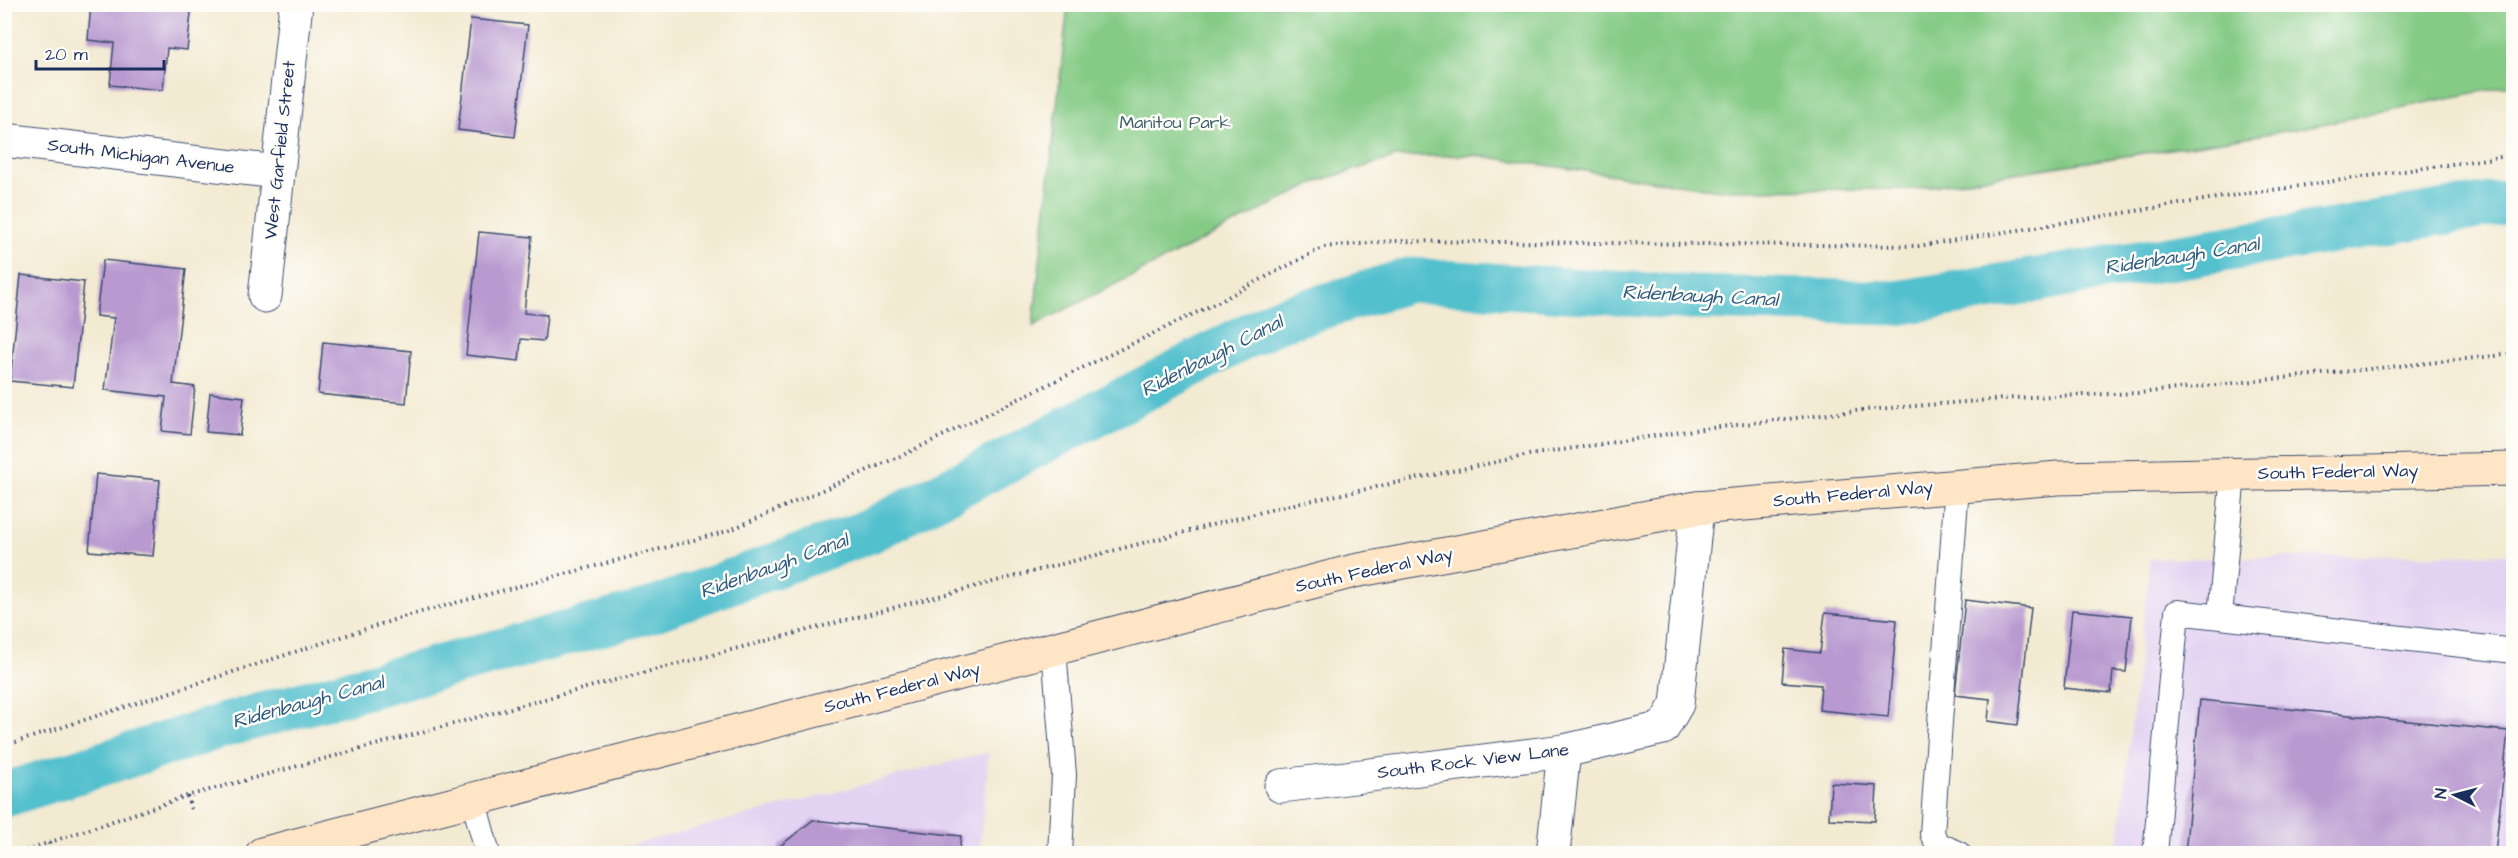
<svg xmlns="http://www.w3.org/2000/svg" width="2518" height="858" font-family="'Architects Daughter',sans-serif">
<rect width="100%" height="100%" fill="#fdfcf7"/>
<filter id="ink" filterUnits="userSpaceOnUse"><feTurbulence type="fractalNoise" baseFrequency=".0167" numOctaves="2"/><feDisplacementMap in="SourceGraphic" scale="12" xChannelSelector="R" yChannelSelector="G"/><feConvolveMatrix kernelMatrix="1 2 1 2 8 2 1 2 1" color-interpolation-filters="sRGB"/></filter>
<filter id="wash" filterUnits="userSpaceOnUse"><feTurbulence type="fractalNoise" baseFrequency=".008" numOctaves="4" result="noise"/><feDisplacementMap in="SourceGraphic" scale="24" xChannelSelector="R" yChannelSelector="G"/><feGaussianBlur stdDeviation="1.35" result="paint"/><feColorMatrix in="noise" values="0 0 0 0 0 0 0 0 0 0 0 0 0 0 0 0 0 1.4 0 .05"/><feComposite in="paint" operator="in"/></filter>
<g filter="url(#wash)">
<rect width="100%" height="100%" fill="#f3ead2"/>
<g fill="#e3d3f2">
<path d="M2513,554V853L2117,854L2150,559Z"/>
<path d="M989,752L979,853H602Z"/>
</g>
<path fill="#85cb86" stroke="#507d72" stroke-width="1.5" d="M1068,5H2513V85L2292,130L1913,189L1719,190L1473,155L1396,157L1319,181L1033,326Z"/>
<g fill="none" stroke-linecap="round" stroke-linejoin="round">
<path stroke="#53c0cd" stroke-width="45" d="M4,795L225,725L649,611L870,531L1276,321L1409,280L1694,298L1897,303L2514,201"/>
</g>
<g id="blocks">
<g fill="#b899d0">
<path d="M91,4H192L187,50L167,48L163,90L110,85L114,43L88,40Z"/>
<path d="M471,19L528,25L515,137L458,130Z"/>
<path d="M479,232L532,237L524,313L547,315L544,341L521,339L519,361L466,355Z"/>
<path d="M103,260L186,269L173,384L195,387L190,434L162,431L166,397L105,390L114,318L96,316Z"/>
<path d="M21,275L84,282L73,387L10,381Z"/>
<path d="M323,342L411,351L406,403L318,394Z"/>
<path d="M210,393L244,397L240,435L206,432Z"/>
<path d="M96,474L160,480L153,556L89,551Z"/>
<path d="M1965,600L2031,608L2018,725L1988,721L1990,699L1955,695Z"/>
<path d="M2072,610L2132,616L2126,672L2113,671L2111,693L2064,688Z"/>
<path d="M1825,613L1897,620L1888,717L1819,710L1821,685L1782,682L1785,649L1820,653Z"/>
<path d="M2200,700L2508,731L2495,854H2185Z"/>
<path d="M1831,783L1877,786L1875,821L1829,819Z"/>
<path d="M813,820L961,836L959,854H778L779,847Z"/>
</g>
</g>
</g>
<g filter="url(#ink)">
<use href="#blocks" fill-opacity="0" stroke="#3b4b6f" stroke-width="1.5"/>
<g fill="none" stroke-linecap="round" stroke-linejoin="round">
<g stroke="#3b4b6f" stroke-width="26">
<g id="service">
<path d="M1957,485L1932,834L1938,844L1959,854"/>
<path d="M2220,616L2233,474"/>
<path d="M1054,649L1064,775L1060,854"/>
<path d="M473,799L488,854"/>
<path d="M2155,854L2177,612L2514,651"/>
</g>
</g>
<g stroke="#3b4b6f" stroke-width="35">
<g id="minor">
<path d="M4,140L277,172"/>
<path d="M265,296L296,4"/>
<path d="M1281,786L1564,751L1663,728L1677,704L1697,508"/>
<path d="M1553,854L1564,751"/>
</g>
</g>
<g stroke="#3b4b6f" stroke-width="35">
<path id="secondary" d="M262,854L1354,571L1697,508L2058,478L2514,469"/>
</g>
<g stroke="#3b4b6f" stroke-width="4" stroke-dasharray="1.5 4.5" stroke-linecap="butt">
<path d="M4,746L406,616L728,531L905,454L1210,306L1324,247L1393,241L1919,246L2210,199L2514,155"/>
<path d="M187,796L192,813"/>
<path d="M49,843L52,854"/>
<path d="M15,854L187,796L604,683L1285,506L1529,455L1694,430L1864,410L2028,397L2139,393L2514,354"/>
</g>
<use href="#service" stroke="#fff" stroke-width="24"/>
<use href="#minor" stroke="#fff" stroke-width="33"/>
<use href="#secondary" stroke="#fde5c5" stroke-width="33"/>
</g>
</g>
<g text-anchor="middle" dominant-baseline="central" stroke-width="5" stroke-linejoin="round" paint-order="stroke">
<g font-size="18" fill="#3b5e6a" stroke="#fdfcf7">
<text x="1175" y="122">Manitou Park</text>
</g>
<g font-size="18" fill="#1b2f5e" stroke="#fdfcf7">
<text transform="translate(280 150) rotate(-84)">West Garfield Street</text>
<text transform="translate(141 156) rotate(7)">South Michigan Avenue</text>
<text transform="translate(2338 472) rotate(-1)">South Federal Way</text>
<text transform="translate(1853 494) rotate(-5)">South Federal Way</text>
<text transform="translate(1374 570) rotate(-12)">South Federal Way</text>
<text transform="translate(902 688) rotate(-14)">South Federal Way</text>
<text transform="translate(1473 761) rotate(-7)">South Rock View Lane</text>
</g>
<g font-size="20" font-style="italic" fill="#2c5a7f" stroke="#fdfcf7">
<text transform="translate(2182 256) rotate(-9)">Ridenbaugh Canal</text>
<text transform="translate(1700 296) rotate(3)">Ridenbaugh Canal</text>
<text transform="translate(1212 356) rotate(-27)">Ridenbaugh Canal</text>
<text transform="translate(774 566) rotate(-20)">Ridenbaugh Canal</text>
<text transform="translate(308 702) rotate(-15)">Ridenbaugh Canal</text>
</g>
</g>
<rect width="2518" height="858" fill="none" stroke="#fdfcf7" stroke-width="24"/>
<g transform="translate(2455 795) rotate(276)" stroke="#fdfcf7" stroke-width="4.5" paint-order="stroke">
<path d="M0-4.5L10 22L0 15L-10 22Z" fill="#1b2f5e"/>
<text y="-9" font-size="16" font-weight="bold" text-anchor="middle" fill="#1b2f5e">N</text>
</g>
<path d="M36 60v9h128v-9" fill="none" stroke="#1b2f5e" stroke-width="3"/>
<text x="45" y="60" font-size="18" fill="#1b2f5e" stroke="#fdfcf7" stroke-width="4.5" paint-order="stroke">20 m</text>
</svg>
